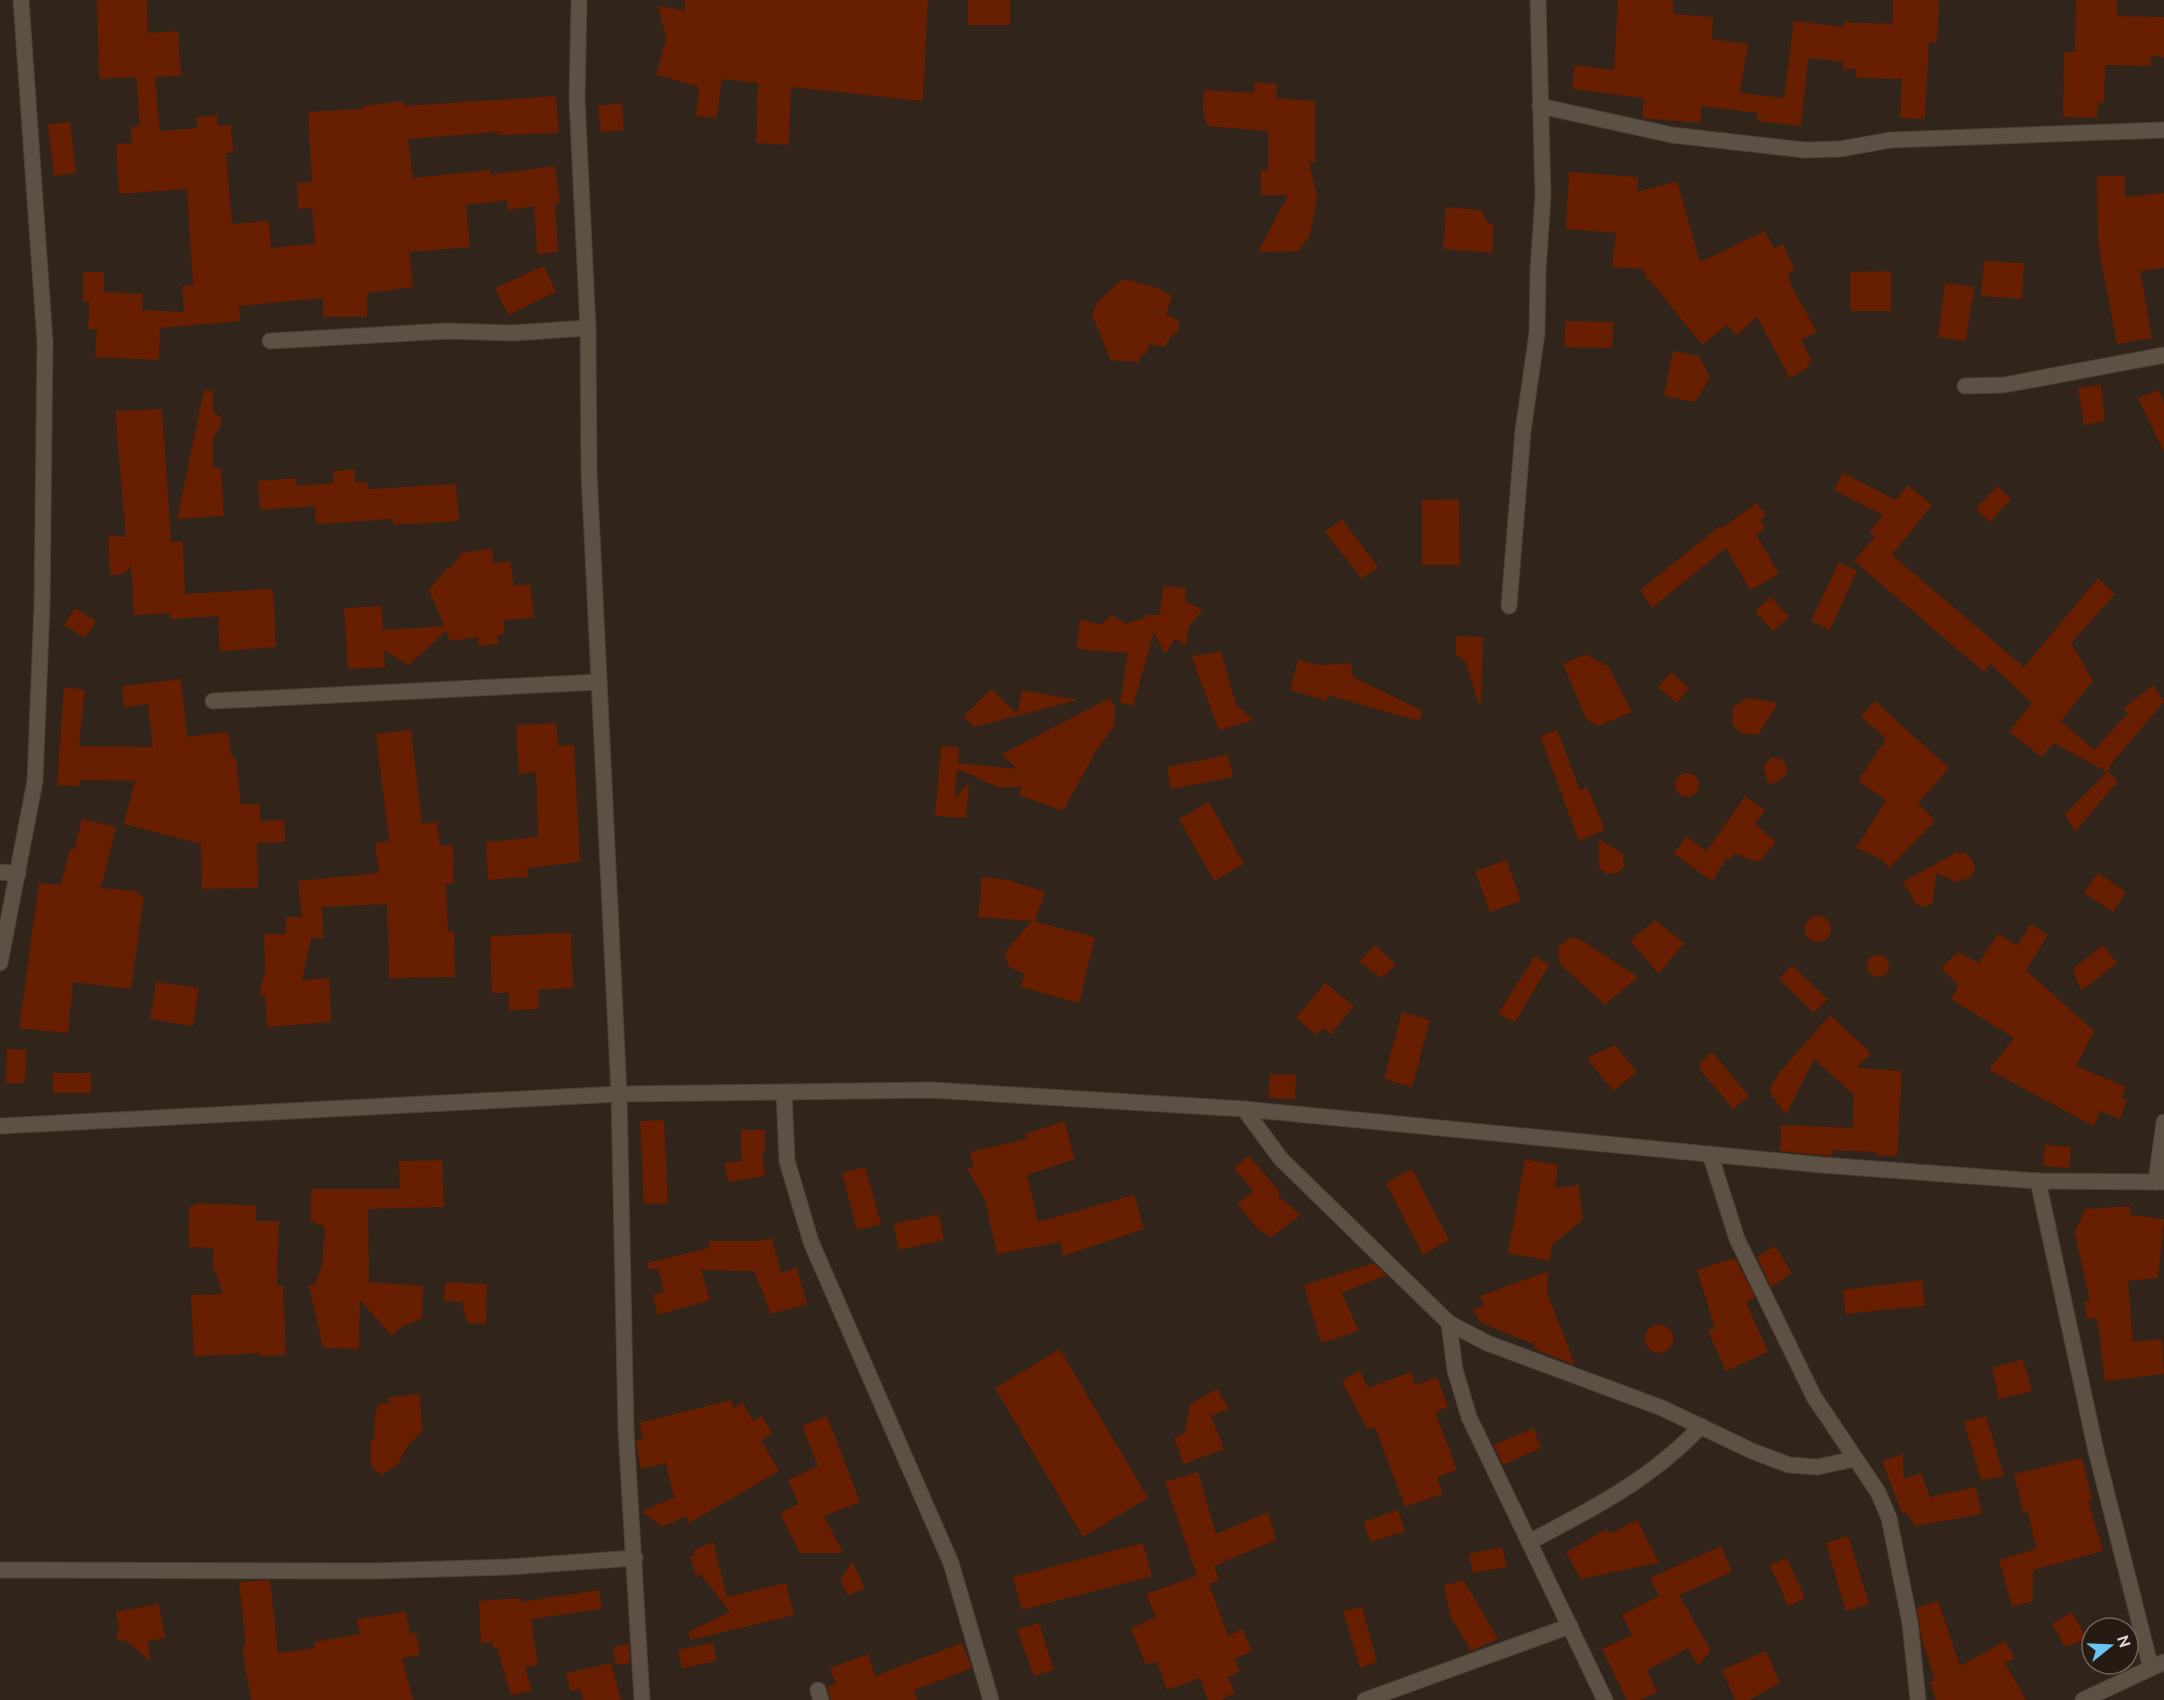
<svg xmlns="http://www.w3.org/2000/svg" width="2164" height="1700" font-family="Ubuntu,sans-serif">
<rect width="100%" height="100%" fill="#30241b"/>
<g fill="#681e00">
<path d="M97,0H147L148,33L178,31L181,76L155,77L160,131L198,128L197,117L217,115L218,126L231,125L233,153H226L232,224L269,221L271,248L315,244L312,208L298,209L297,183L312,182L308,112L363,109V106L403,101L404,106L556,96L559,133L499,135L498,132L408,139L413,178L489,170L490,175L555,166L560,203H555L558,252L537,254L534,206L508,210L507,200L466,205L470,247L409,252L413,287L367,293V317H323V298L239,306L240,321L160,328L159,360L95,357L97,330L88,329L89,302H83V272H104V292L143,294L142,310L184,312L182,286L193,285L187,189L119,194L116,144L132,143L131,127L140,126L136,77L99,79Z"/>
<path d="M685,0H928L923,101L791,87L789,145L756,143L758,83L722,79L717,118L696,116L699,87L656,74L666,39L658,5L684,11Z"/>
<rect x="968" y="0" width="42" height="25"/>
<path d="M1618,0H1673V14L1713,17L1712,39L1748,44L1740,93L1784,98L1794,21L1844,27V22L1892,24L1893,0H1939L1937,43L1929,42L1925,119L1900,118L1902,79L1856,78V69H1843V62L1808,58L1801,126L1757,121L1758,113L1701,106V123L1642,118L1644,98L1572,89L1575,65L1614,70Z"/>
<path d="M2076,0H2117L2118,16L2164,17V57L2151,56V66L2105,65L2104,103H2098L2097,118L2063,117L2064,52H2075Z"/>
<path d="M1255,82L1277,84L1276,98L1315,101V162H1309L1317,196L1310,236L1298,251L1258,252L1288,195H1261V170H1268V131L1207,126L1203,110L1204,90L1254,93Z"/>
<path d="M622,103L624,130L601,132L598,106Z"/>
<path d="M70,122L76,173L54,176L48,124Z"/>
<path d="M1569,172L1638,177L1637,192L1677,181L1700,262L1765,231L1774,249L1783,244L1795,270L1788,274L1793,289L1817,332L1801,340L1812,361L1807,363L1809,367L1790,378L1757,317L1737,335L1727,325L1702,345L1649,279L1647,280L1643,269L1612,267L1616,233L1566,229Z"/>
<path d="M2097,176H2125V197L2164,193V268L2140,271L2152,338L2117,344L2098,244Z"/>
<path d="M1446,207L1481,210L1488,223L1494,224L1492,253L1443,249Z"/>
<path d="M1984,261L2024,263L2022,299L1981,296Z"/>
<path d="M544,266L556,292L508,315L495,288Z"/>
<path d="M1891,271V311H1850V272Z"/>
<path d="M1123,279L1158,288L1172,296L1166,315L1179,320L1178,332L1171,336L1165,347L1149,344L1147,353L1140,355V362L1111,360L1092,315L1097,302Z"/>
<path d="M1945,283L1974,287L1966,341L1938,337Z"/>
<path d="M1565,321L1613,322L1612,348L1564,347Z"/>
<path d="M1673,351L1699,356L1710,378L1695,402L1664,396Z"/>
<path d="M2101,385L2105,421L2084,425L2078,388Z"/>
<path d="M204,390L213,391V412L220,417L222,423L213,438V468H221L224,516L177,519Z"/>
<path d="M2159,390L2164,403V452L2138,398Z"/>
<path d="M162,409L171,542H183L185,594L273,589L276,647L220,651L218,616L170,619V613L134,615L131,565L125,574L110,575L108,535L126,537L115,411Z"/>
<path d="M354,469L355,482H367L368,489L456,484L459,521L393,525V519L316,524L315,506L260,510L258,481L296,478L297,486L334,483L333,471Z"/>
<path d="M1843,473L1896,500L1908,485L1932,505L1892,555L2024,667L2098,578L2115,594L2071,643L2093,681L2061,721L2094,750L2128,713L2123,709L2153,685L2164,702L2111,764L2108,772L2118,781L2075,832L2065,814L2107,772L2054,743L2042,757L2009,732L2032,703L1990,664L1984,672L1854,561L1875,537L1869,532L1883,515L1834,490Z"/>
<path d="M1997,486L2011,499L1990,522L1976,509Z"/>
<path d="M1459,499L1460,565H1422V500Z"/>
<path d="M1757,503L1766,516L1760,520L1765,528L1756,534L1779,574L1750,590L1726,548L1652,608L1640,590L1720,526L1722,528Z"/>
<path d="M1342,519L1378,567L1362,579L1325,532Z"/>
<path d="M492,549L493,563L510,561L514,586L530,584L534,617L503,621L505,634L497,635L499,644L479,646L478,637L450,641L446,631L409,665L384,651L385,667L348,669L344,608L381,606L383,630L444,626L429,590L446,569L453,566L461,553Z"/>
<path d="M1839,562L1857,571L1830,630L1811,621Z"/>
<path d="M1163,586L1186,588L1185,601L1203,610L1189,626L1186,645L1175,639L1165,654L1154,632L1133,706L1120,703L1128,653L1077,649L1080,619L1100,625L1112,615L1126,624L1147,617L1145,615H1160Z"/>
<path d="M1771,597L1789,617L1773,631L1755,611Z"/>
<path d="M75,608L96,621L85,638L64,625Z"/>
<path d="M1456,636L1483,637L1481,704H1479L1465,661L1456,654Z"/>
<path d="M1221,652L1236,705L1254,720L1219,730L1191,656Z"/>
<path d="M1585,654L1608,666L1632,712L1598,726L1586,719L1563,664Z"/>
<path d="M1298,660L1319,665L1351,663L1353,677L1423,711L1419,721L1327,695V701L1290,690Z"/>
<path d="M1671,672L1689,688L1677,703L1658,687Z"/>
<path d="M181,679L187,737L228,732L232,758H236L241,804H260V821L284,820L285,842L257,843L258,888L202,889L201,844L124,824L135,781L81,780L80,786L57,785L64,687L85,690L79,746L153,747L148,704L124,707L122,686Z"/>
<path d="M991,689L1017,714L1022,690L1078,700L974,727L963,717Z"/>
<path d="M1110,698L1115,708L1114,726L1096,751L1063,811L1019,795L1022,787H998L957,769L955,798L969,783L966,818L935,816L941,746L959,747L958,763L1017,769L1002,754Z"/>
<path d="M1748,698L1778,703L1758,735L1740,733L1732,724L1733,707Z"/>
<path d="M1875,701L1949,768L1918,803L1935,821L1889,868L1881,859L1856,848L1886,800L1858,781L1886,739L1861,716Z"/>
<path d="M556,723L558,746L574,745L580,862L527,868L528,877L488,880L486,842L538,837L536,772L519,774L516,725Z"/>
<path d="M411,730L422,824L437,822L440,846L453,845L454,883H446L448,931H454L455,977L389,978L387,904L322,907L323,938H311L302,980L329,978L331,1022L267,1027L265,996L259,994L265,973L264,934H286V917H302L298,881L379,873L375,843L389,841L376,734Z"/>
<path d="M1557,730L1580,790L1587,787L1605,830L1579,841L1540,736Z"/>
<path d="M1228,755L1233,777L1171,789L1167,767Z"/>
<path d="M1771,757L1783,760L1788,771L1781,780L1768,785L1764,767Z"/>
<circle cx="1687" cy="785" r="12"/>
<path d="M1745,796L1765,810L1755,824L1776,842L1759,862L1734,854L1730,860L1727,858L1712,881L1674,854L1686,836L1707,851Z"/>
<path d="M1209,802L1244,864L1214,881L1179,819Z"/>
<path d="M82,819L116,827L101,888L137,891V894L144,896L131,989L73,982L68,1033L19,1028L39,883L61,885L70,849L74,850Z"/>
<path d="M1599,839L1623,854L1624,867L1618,873L1605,874L1599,867Z"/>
<path d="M1956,853H1965L1972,859L1975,868L1971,877L1957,882L1936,873L1933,902L1926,907L1915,904L1910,892L1902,882Z"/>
<path d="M1507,860L1521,901L1490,912L1475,871Z"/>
<path d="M2098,873L2126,892L2113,912L2084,893Z"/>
<path d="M982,877L1009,880L1045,892L1035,921H1033L1095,937L1079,1003L1021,987L1024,974L1008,966L1005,952L1032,921L978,917Z"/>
<circle cx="1818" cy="929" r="13"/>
<path d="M1655,920L1684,943L1659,974L1630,941Z"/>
<path d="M2031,924L2048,935L2026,970L2094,1031L2076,1066L2126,1087L2122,1099L2127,1100L2120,1119L2100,1111L2094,1126L1989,1070L2014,1038L1951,999L1959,986L1941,968L1958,952L1979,963L1998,934L2017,946Z"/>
<path d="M571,933L573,988L538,990L539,1009L509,1010V993H492L490,936Z"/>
<path d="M1570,938L1580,939L1638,977L1605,1005L1560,964L1558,947Z"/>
<path d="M1375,945L1396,965L1382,978L1359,962Z"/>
<path d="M2103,945L2117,963L2081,991L2073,969Z"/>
<circle cx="1878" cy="966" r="11"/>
<path d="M1535,956L1549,965L1515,1022L1498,1014Z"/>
<path d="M1792,965L1827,999L1814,1013L1779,979Z"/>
<path d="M156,982L199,988L193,1026L150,1019Z"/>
<path d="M1325,983L1354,1006L1331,1034L1323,1028L1317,1035L1296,1018Z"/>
<path d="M1402,1012L1430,1020L1412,1087L1384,1079Z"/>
<path d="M1830,1015L1871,1053L1856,1068L1902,1071L1897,1156L1876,1155V1152L1832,1150V1156L1780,1151L1781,1125L1853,1128L1854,1095L1814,1059L1786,1115L1769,1091L1779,1073Z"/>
<path d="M1615,1045L1637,1072L1613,1091L1587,1058Z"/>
<path d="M7,1049L26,1050L25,1083H6Z"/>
<path d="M1712,1052L1749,1096L1733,1109L1700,1070V1063Z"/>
<rect x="53" y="1073" width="38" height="20"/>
<path d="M1270,1074L1296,1075L1295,1099L1269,1098Z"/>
<path d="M664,1120L668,1203L644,1204L640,1121Z"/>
<path d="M1064,1121L1075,1159L1027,1175L1038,1222L1134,1195L1144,1229L1063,1256L1061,1242L997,1254L985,1200L967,1168L974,1167L970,1152L1027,1139L1025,1134Z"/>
<path d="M741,1130H765V1152H762L765,1176L728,1182L725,1163L742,1161Z"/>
<path d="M2045,1145L2071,1147L2069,1168L2043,1166Z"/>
<path d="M1249,1156L1280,1192L1277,1195L1301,1215L1271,1237L1259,1230L1237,1204L1253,1191L1234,1168Z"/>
<path d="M1525,1159L1558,1165L1555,1188L1579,1185L1583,1220L1552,1245L1550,1261L1508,1253Z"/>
<path d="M442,1160L444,1207L368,1209L369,1282L423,1286L422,1319L404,1325L392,1336L360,1300L359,1349L323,1348L309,1285H315L322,1266L325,1227L311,1221V1189H400L399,1161Z"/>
<path d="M865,1167L881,1224L857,1230L842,1173Z"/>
<path d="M1412,1169L1449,1240L1423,1255L1386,1183Z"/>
<path d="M200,1203L256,1206V1221H279L277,1286H283L286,1355L259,1356V1353L194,1356L191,1295L223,1294L213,1266L214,1248L189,1247V1207Z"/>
<path d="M2130,1206V1215L2164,1219L2158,1278L2128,1281L2133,1342L2162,1339L2164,1374L2105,1381L2097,1318L2087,1319L2085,1301H2090L2075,1233L2085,1209Z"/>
<path d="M939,1214L944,1240L899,1250L893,1224Z"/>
<path d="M772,1238L781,1273L797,1268L807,1304L771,1314L754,1271L701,1270L710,1300L658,1315L653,1295L664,1292L658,1269H648L647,1263L709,1248V1241H758Z"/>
<path d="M1775,1246L1792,1273L1771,1287L1757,1257Z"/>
<path d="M1735,1258L1755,1297L1746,1302L1768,1352L1726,1371L1708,1331L1715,1328L1697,1270Z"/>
<path d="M1374,1263L1386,1275L1342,1293L1359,1331L1321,1343L1304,1285Z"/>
<path d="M1549,1271L1547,1292L1575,1365L1534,1349L1535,1345L1482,1323L1473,1311L1484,1305L1480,1296Z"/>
<path d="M1922,1280L1925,1306L1845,1314L1843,1290Z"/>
<path d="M445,1282L487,1284L486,1324L467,1323L462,1302L444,1301Z"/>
<circle cx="1659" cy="1339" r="14"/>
<path d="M1060,1349L1148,1498L1083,1537L995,1388Z"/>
<path d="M2023,1359L2032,1391L1999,1399L1992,1368Z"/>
<path d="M1360,1371L1368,1388L1411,1372L1416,1385L1437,1377L1448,1407L1435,1412L1457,1470L1437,1477L1443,1494L1405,1507L1375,1427L1368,1430L1342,1381Z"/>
<path d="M1217,1389L1229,1409L1211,1416L1224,1449L1184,1464L1174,1438L1185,1433L1190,1404Z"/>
<path d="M419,1394L423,1431L408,1445L398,1464L382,1475L371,1467L370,1443L374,1438L375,1414L380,1404L390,1403L389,1397Z"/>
<path d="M731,1400L734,1408L743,1403L753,1421L762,1416L772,1434L761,1440L779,1471L689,1523L687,1516L662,1527L642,1511L674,1498L666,1463L641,1469L636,1441L643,1439L639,1423Z"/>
<path d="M827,1416L860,1502L824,1516L843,1553H800L780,1513L799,1504L788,1480L818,1466L802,1426Z"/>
<path d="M1986,1416L2004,1476L1981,1480L1964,1422Z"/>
<path d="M1533,1428L1541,1448L1503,1465L1494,1445Z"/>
<path d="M1903,1454L1904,1479L1921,1473L1930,1497L1976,1487L1982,1514L1915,1526L1906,1512L1902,1513L1882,1461Z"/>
<path d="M2082,1458L2092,1500H2088L2103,1551L2033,1570V1601L2012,1607L1999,1560L2036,1549L2028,1511L2023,1512L2014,1474Z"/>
<path d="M1198,1472L1216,1534L1268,1512L1276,1540L1214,1566L1219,1580L1209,1584L1228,1636L1242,1629L1252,1651L1234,1659L1240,1671L1228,1677L1235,1693L1220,1700H1208L1200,1678L1167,1690L1157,1662L1146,1665L1131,1628L1156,1617L1146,1594L1197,1576L1165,1482Z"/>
<path d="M1398,1510L1405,1531L1371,1542L1363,1522Z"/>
<path d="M1637,1520L1659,1563L1580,1579L1566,1552L1607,1529L1610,1534Z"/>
<path d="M1848,1536L1869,1604L1846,1611L1826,1543Z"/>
<path d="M713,1542L727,1597L786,1583L794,1615L691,1640L688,1632L730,1612L701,1575L696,1576L690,1556L695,1555L694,1550Z"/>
<path d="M1143,1543L1152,1576L1022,1610L1013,1577Z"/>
<path d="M1721,1546L1732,1572L1679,1595L1711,1651L1698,1665L1688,1648L1647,1670L1657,1692L1640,1700H1627L1602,1649L1632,1635L1622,1615L1659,1596L1650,1578Z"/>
<path d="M1502,1547L1507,1567L1473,1573L1469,1554Z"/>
<path d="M1787,1558L1805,1598L1788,1606L1770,1565Z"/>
<path d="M852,1562L865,1588L848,1596L840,1580Z"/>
<path d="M270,1580L278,1653L315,1648L314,1642L360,1634L357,1619L406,1612L410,1634L416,1632L420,1655L402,1658L413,1700H251L242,1647L246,1646L239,1582Z"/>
<path d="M1464,1581L1498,1639L1471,1651L1450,1615L1444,1585Z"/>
<path d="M599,1590L602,1609L531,1619L538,1665L525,1667L532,1691L511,1695L497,1648L494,1649L491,1642L481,1643L479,1601L520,1598L521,1602Z"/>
<path d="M1938,1601L1960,1666L2005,1641L2015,1659L2005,1663L2026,1700H1936L1930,1682L1935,1680L1922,1640L1917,1608Z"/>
<path d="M159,1604L165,1638L148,1641L151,1662L126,1641L117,1640L119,1626L116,1612Z"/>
<path d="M1362,1607L1377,1662L1360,1668L1343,1611Z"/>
<path d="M2072,1612L2087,1639L2065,1647L2052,1624Z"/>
<path d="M1039,1623L1054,1670L1034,1676L1017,1630Z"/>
<path d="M713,1643L716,1661L682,1668L678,1650Z"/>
<path d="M962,1643L972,1668L914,1690L917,1700H831L827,1687L836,1684L830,1668L868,1654L875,1676Z"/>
<path d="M629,1644L630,1663L616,1665L613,1647Z"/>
<path d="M1766,1651L1780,1683L1749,1700H1735L1722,1670Z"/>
<path d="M611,1663L621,1700H583L580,1689L570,1691L566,1673Z"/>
</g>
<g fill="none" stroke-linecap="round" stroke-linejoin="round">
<g stroke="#4a413a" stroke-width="17">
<g id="minor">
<path d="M579,0L577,99L588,328L589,472L619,1094L626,1431L642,1700"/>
<path d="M1540,106L1672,135L1805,150L1840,149L1891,140L2164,130"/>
<path d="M270,341L447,331L512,333L588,328"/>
<path d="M1965,386L2004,385L2164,355"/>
<path d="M1509,606L1523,431L1537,333L1538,270L1543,197L1538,0"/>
<path d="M213,701L599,682"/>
<path d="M0,872L18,874"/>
<path d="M0,963L35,781L42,605L45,342L21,0"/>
<path d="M784,1092L787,1161L811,1242L951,1563L991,1700"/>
<path d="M1244,1109L1281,1159L1449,1323L1487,1343L1662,1408L1752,1451L1789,1465L1817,1467L1855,1459"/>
<path d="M0,1126L619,1094L932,1090L1244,1109L1822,1165L2038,1181L2164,1182"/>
<path d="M1710,1154L1737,1239L1814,1397L1878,1492L1889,1518L1910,1623L1918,1700"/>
<path d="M2038,1181L2096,1451L2151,1668"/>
<path d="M2156,1182L2164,1122"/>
<path d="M1449,1323L1455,1370L1469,1417L1605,1700"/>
<path d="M1529,1542C1591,1510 1653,1478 1701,1426"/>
<path d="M0,1570L374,1571L507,1567L635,1558"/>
<path d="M818,1690L821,1700"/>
<path d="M1365,1700L1570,1626"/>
<path d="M2083,1700L2164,1662"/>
</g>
</g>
<use href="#minor" stroke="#5d5146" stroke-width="15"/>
</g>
<g transform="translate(2110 1646) rotate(72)"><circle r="28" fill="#261b12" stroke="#6f655e" stroke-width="1.5"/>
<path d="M0-4.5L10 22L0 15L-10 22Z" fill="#69c4f1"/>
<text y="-9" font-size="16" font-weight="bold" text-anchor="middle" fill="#dcd5cf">N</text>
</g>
</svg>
